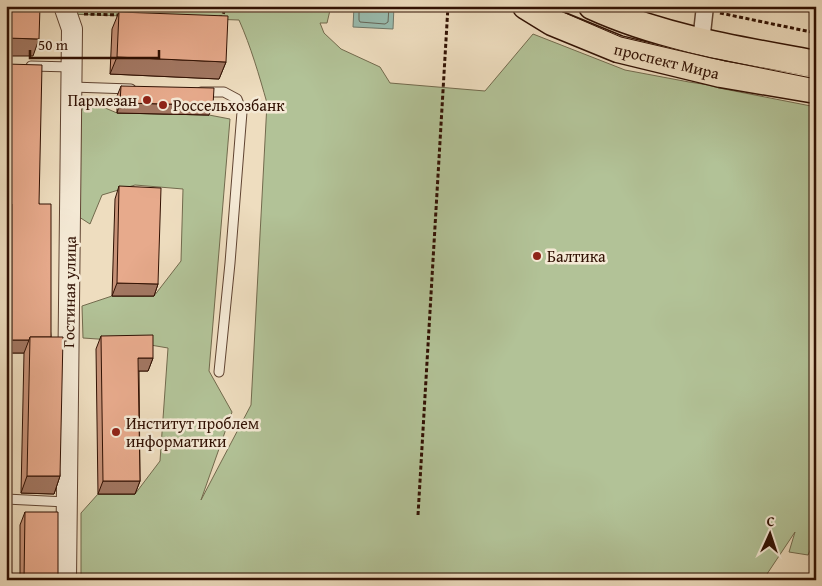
<svg xmlns="http://www.w3.org/2000/svg" width="822" height="586" font-family="'Gentium Book Plus',serif">
<rect width="100%" height="100%" fill="#eeddbf"/>
<filter id="stains"><feTurbulence type="fractalNoise" baseFrequency=".004" numOctaves="4"/><feColorMatrix values="0 0 0 0 .2 0 0 0 0 .09 0 0 0 0 .02 0 0 0 .5 -.17"/></filter>
<radialGradient id="worn" r=".72"><stop offset=".6" stop-color="#630" stop-opacity="0"/><stop offset="1" stop-color="#630" stop-opacity=".3"/></radialGradient>
<path fill="#b2c297" stroke="#726a4d" d="M64,6H331L327,23H320L324,33L341,49L380,67L390,83L485,91L533,34L625,70L689,82L709,85L719,88L816,107V538L808,555L789,552L795,532L763,580H81V513L98,494H135L160,461L168,348L127,341L83,338L82,306L112,296H154L181,261L183,189L135,185L102,195L90,224L76,215L81,114L84,99L117,113L209,115L230,119L209,371L232,412L201,500L251,405L267,103C259,75 251,47 239,20L67,14Z"/>
<path fill="#99bcaf" stroke="#6f786a" d="M354,6H394L393,29L353,27Z"/>
<g fill="none" stroke-linecap="round" stroke-linejoin="round">
<path stroke="#656659" stroke-width="1" d="M359,6V20L360,22L385,24L388,22L389,6"/>
<g stroke="#604432" stroke-width="11">
<g id="service">
<path d="M31,66L71,67"/>
<path d="M72,87L131,89"/>
<path d="M201,92H224L237,99L242,112L230,263L219,372"/>
<path d="M6,499L66,502"/>
</g>
</g>
<g stroke="#604432" stroke-width="19">
<path id="minor" d="M701,42L705,6"/>
</g>
<g stroke="#604432" stroke-width="22">
<path id="tertiary" d="M64,6L72,29L66,580"/>
</g>
<g stroke="#311103" stroke-width="29">
<g id="primary">
<path id="s1" d="M526,6L552,22L618,49L721,74L816,90"/>
<path d="M592,6C662,38 740,50 816,64"/>
</g>
</g>
<g stroke="#311103" stroke-width="3" stroke-dasharray="4 2.5" stroke-linecap="butt">
<path d="M134,6L132,15L148,6"/>
<path d="M720,13L816,33"/>
<path d="M84,14L121,15"/>
<path d="M219,17H222L226,6"/>
<path d="M418,515L448,6"/>
</g>
<use href="#service" stroke="#f4e9d5" stroke-width="9"/>
<use href="#minor" stroke="#f4e9d5" stroke-width="16"/>
<use href="#tertiary" stroke="#f4e9d5" stroke-width="20"/>
<use href="#primary" stroke="#eeddbf" stroke-width="26"/>
<path stroke="#311103" stroke-width="1" d="M549,6L621,37L711,58L816,79"/>
</g>
<g fill="#c79278" stroke="#311103">
<path d="M119,12L226,62L219,79L110,74L112,29Z"/>
<path d="M6,64L39,204L51,337L60,476L54,494L21,493L24,353H7L8,217Z"/>
<path d="M121,86L209,115L117,113V96Z"/>
<path d="M119,186L158,284L154,296H112L115,199Z"/>
<path d="M101,336L153,358L148,371H139L140,481L135,494H98L96,349Z"/>
<path d="M25,512L58,580H20V525Z"/>
</g>
<g fill="#a27762" stroke="#311103">
<path d="M6,38L39,39L33,56H6Z"/>
<path d="M117,57L226,62L219,79L110,74Z"/>
<path d="M120,103L213,105L209,115L117,113Z"/>
<path d="M6,204H12L8,217H6Z"/>
<path d="M117,283L158,284L154,296H112Z"/>
<path d="M12,340H29L24,353H7Z"/>
<path d="M138,358H153L148,371H134Z"/>
<path d="M27,476H60L54,494L21,493Z"/>
<path d="M103,481H140L135,494H98Z"/>
</g>
<g fill="#e7aa8c" stroke="#311103">
<path d="M6,6H40L39,39L6,38Z"/>
<path d="M119,12L228,16L226,62L117,57Z"/>
<path d="M6,64L42,65L39,204H51V337H30L29,340H12V204H6Z"/>
<path d="M121,86L214,88L213,105L120,103Z"/>
<path d="M119,186L161,188L158,284L117,283Z"/>
<path d="M153,335V358H138L140,481H103L101,336Z"/>
<path d="M30,337H63L60,476H27Z"/>
<path d="M25,512H58V580H24Z"/>
</g>
<g fill="#8f2418" stroke="#f4e9d5" stroke-width="2">
<circle cx="147" cy="100" r="5"/>
<circle cx="163" cy="105" r="5"/>
<circle cx="537" cy="256" r="5"/>
<circle cx="116" cy="432" r="5"/>
</g>
<g text-anchor="middle" dominant-baseline="central" stroke-width="5" stroke-linejoin="round" paint-order="stroke">
<g font-size="16" fill="#311103" stroke="#f4e9d5">
<text stroke="none"><textPath href="#s1" startOffset="152">проспект Мира</textPath></text>
<text transform="translate(69 292) rotate(-89)">Гостиная улица</text>
</g>
<g font-size="16" fill="#311103" stroke="#f4e9d5" text-anchor="start">
<text x="137" y="100" text-anchor="end">Пармезан</text>
<text x="173" y="105">Россельхозбанк</text>
<text x="547" y="256">Балтика</text>
<text x="126" y="423">Институт проблем<tspan x="126" dy="18">информатики</tspan></text>
</g>
</g>
<rect width="822" height="586" fill="none" stroke="#eeddbf" stroke-width="25"/>
<rect x="8" y="8" width="807" height="571" fill="none" stroke="#311103" stroke-width="2.5"/>
<rect x="12" y="12" width="797" height="561" fill="none" stroke="#311103"/>
<g transform="translate(770 534) rotate(3)" stroke="#f4e9d5" stroke-width="4" paint-order="stroke">
<path d="M0-4L9 19L0 12L-9 19Z" fill="#311103"/>
<text y="-8" font-size="14" font-weight="bold" text-anchor="middle" fill="#311103">С</text>
</g>
<path d="M30 50v8h129v-8" fill="none" stroke="#311103" stroke-width="2.5"/>
<text x="38" y="50" font-size="15" fill="#311103" stroke="#f4e9d5" stroke-width="4" paint-order="stroke">50 m</text>
<rect width="100%" height="100%" filter="url(#stains)"/>
<rect width="100%" height="100%" fill="url(#worn)"/>
</svg>
